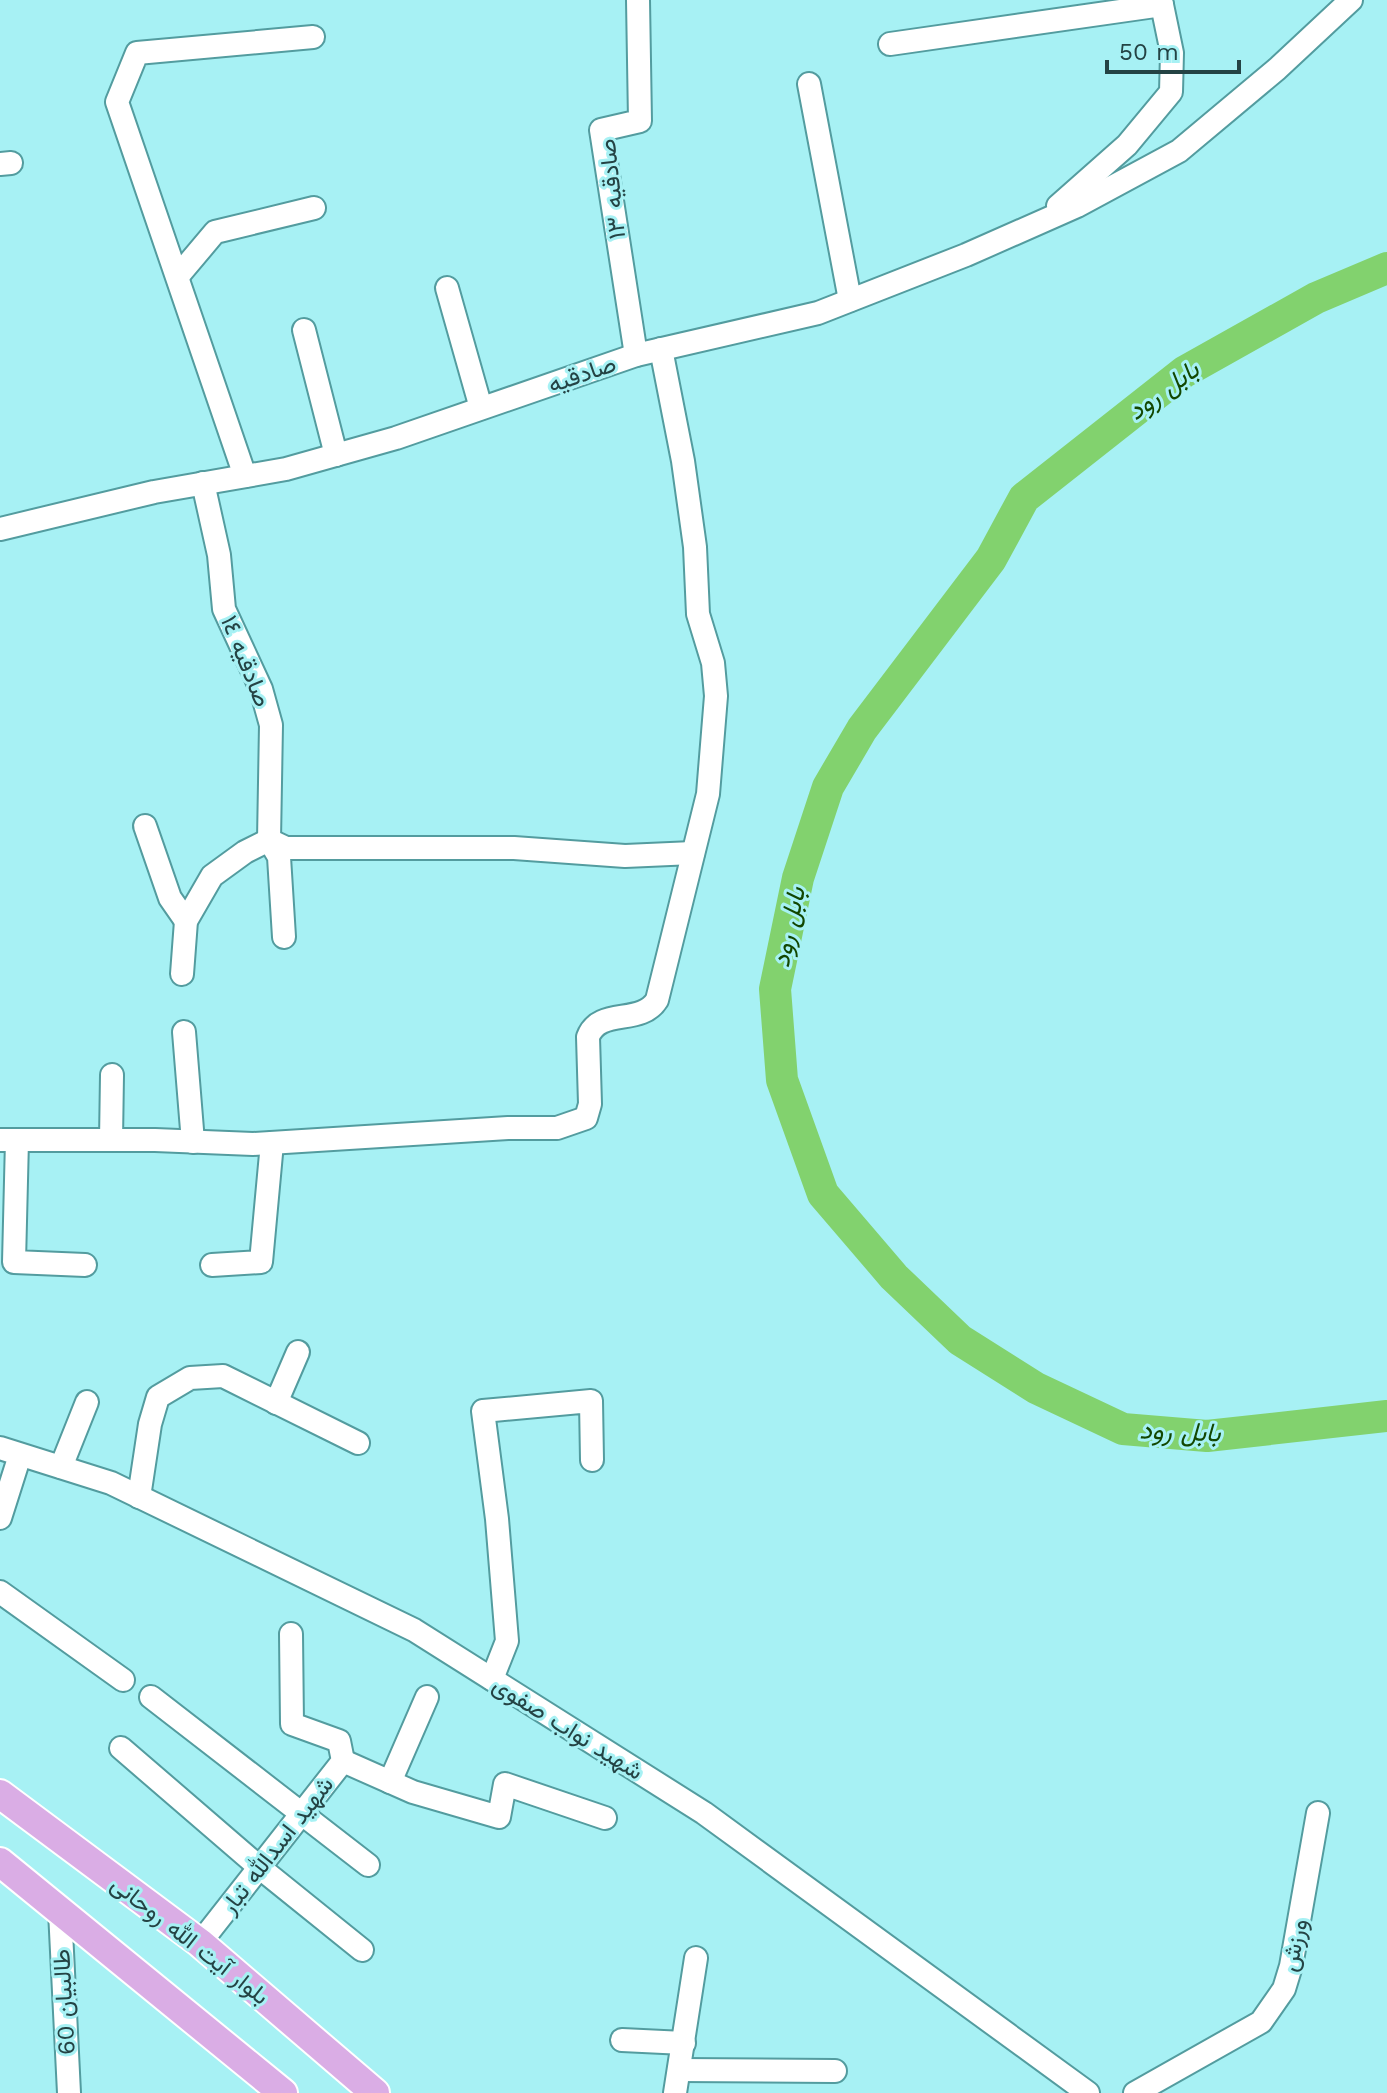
<svg xmlns="http://www.w3.org/2000/svg" width="1387" height="2093" font-family="'Work Sans',Vazirmatn,sans-serif">
<rect width="100%" height="100%" fill="#a7f1f4"/>
<g fill="none" stroke-linecap="round" stroke-linejoin="round">
<path stroke="#82d26e" stroke-width="32" d="M1387,268L1316,298L1184,372L1024,498L991,559L862,729L828,787L798,878L775,989L782,1080L823,1194L894,1277L960,1340L1036,1388L1123,1429L1207,1436L1387,1416"/>
<g stroke="#539c9f" stroke-width="26">
<g id="minor">
<path d="M890,44L1162,5"/>
<path d="M809,84L850,300"/>
<path d="M0,164L11,163"/>
<path d="M1058,206L1127,145L1171,92L1172,53L1161,0"/>
<path d="M178,276L215,232L314,208"/>
<path d="M447,288L481,408"/>
<path d="M304,330L336,455"/>
<path d="M636,355L601,130L640,121L638,0"/>
<path d="M245,476L117,102L137,53L313,37"/>
<path d="M0,529L154,492L286,469L396,438L636,355L818,313L966,255L1077,206L1179,151L1277,69L1351,0"/>
<path d="M145,826L170,898L186,921"/>
<path d="M284,937L279,857L269,840L286,848H514L625,856L693,853"/>
<path d="M182,974L186,921L212,876L245,852L269,840L271,725L261,689L224,609L219,555L203,483"/>
<path d="M184,1032L193,1142"/>
<path d="M0,1140H155L253,1144L508,1128H557L586,1118L590,1104L588,1037C599,1007 641,1026 657,1000L708,794L716,696L713,663L698,614L695,547L683,461L661,349"/>
<path d="M17,1140L14,1262L85,1265"/>
<path d="M111,1140L112,1075"/>
<path d="M212,1265L261,1262L272,1143"/>
<path d="M276,1403L298,1352"/>
<path d="M0,1448L111,1483L414,1630L704,1813L1088,2093"/>
<path d="M61,1467L87,1402"/>
<path d="M139,1497L150,1424L158,1397L190,1378L223,1376L358,1443"/>
<path d="M0,1518L20,1455"/>
<path d="M0,1592L123,1680"/>
<path d="M492,1679L507,1641L497,1519L483,1411L591,1401L592,1460"/>
<path d="M151,1697L368,1865"/>
<path d="M121,1748L259,1867L362,1950"/>
<path d="M343,1761L413,1792L499,1817L505,1784L605,1818"/>
<path d="M390,1782L427,1697"/>
<path d="M60,1911L69,2093"/>
<path d="M200,1943L343,1761L339,1741L292,1724L291,1634"/>
<path d="M622,2040L684,2043"/>
<path d="M679,2070L835,2071"/>
<path d="M675,2093L696,1958"/>
<path d="M1135,2093L1261,2022L1284,1989L1291,1966L1318,1813"/>
</g>
</g>
<g stroke="#fff" stroke-width="32">
<g id="major">
<path d="M0,1794L200,1943L375,2093"/>
<path d="M0,1862L283,2093"/>
</g>
</g>
<use href="#minor" stroke="#fff" stroke-width="22"/>
<use href="#major" stroke="#daade5" stroke-width="28"/>
</g>
<g text-anchor="middle" dominant-baseline="central" stroke-width="6" stroke-linejoin="round" paint-order="stroke">
<g font-size="24" fill="#244344" stroke="#a7f1f4">
<text transform="translate(612 189) rotate(-96)">صادقیه ۱۳</text>
<text transform="translate(582 374) rotate(-19)">صادقیه</text>
<text transform="translate(246 661) rotate(68)">صادقيه ١٤</text>
<text transform="translate(568 1728) rotate(32)">شهید نواب صفوی</text>
<text transform="translate(277 1845) rotate(-52)">شهید اسدالله تبار</text>
<text transform="translate(190 1940) rotate(38)">بلوار آیت الله روحانی</text>
<text transform="translate(1294 1945) rotate(-78)">ورزش</text>
<text transform="translate(64 2002) rotate(-93)">طالبیان 60</text>
</g>
<g font-size="26" font-style="italic" fill="#124700" stroke="#a7f1f4">
<text transform="translate(1163 390) rotate(-36)">بابل رود</text>
<text transform="translate(788 927) rotate(-78)">بابل رود</text>
<text transform="translate(1180 1431) rotate(2)">بابل رود</text>
</g>
</g>
<path d="M1107 60v12h132v-12" fill="none" stroke="#244344" stroke-width="4"/>
<text x="1119" y="60" font-size="24" fill="#244344" stroke="#a7f1f4" stroke-width="6" paint-order="stroke">50 m</text>
</svg>
